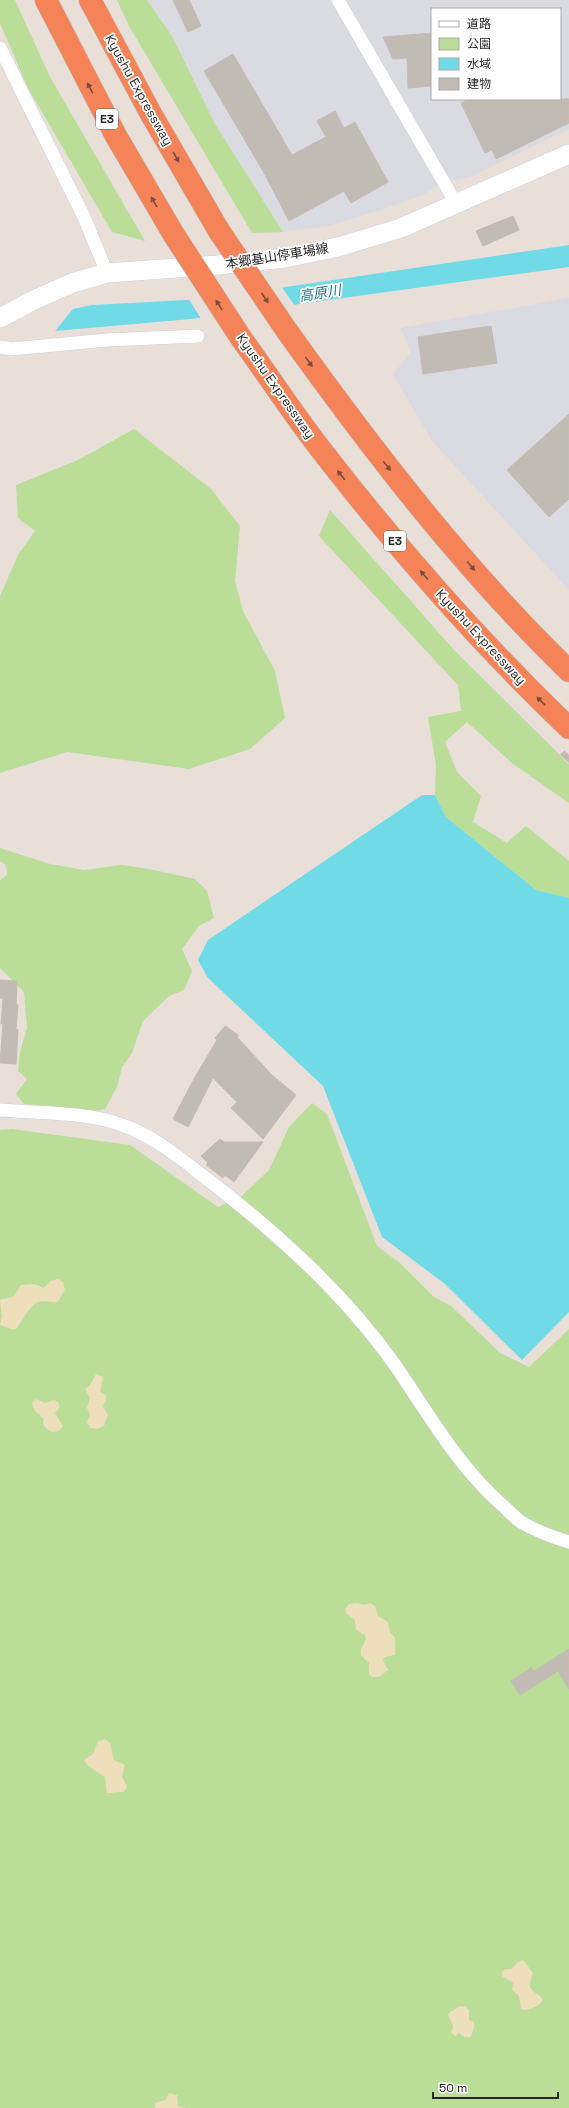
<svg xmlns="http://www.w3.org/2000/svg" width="569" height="2108" font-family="'Space Grotesk','Noto Sans JP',sans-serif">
<rect width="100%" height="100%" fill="#e9dfd9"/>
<g fill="#dadae1" fill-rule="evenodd">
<path d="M147,0H330L439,185L423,195L384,209L328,226L283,232L215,124L172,36Z"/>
<path d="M346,0H569V129L472,176L454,180L450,179ZM432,9H560V99H432Z"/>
<path d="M569,298V590L432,441L393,374L411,352L401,328Z"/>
</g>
<g fill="#badd97">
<path d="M0,0H15L50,77L145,241L112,232L28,88L0,23Z"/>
<path d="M117,0H147L172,36L215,124L283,232L252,233L129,26Z"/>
<path d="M134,429L211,489L240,526L235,581L243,611L275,671L285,718L250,749L189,769L67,752L0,773V596L18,555L35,531L18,518L16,485L78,460Z"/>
<path d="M330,510L455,651L569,764V803L513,764L467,722L445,742L457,772L481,796L473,822L507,843L526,826L569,861V898L536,890L446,817L435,795L436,765L428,717L461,711L458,685L319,536Z"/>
<path d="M0,848L50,864L84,870L122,865L149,869L195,879L207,891L214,918L199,926L182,949L192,971L184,990L169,996L143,1021L132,1053L122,1067L117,1087L105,1109L94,1111L24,1104L16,1094L27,1079L18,1071L20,1052L27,1028L24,992L0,968V880L7,875L6,865L0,861Z"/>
<path d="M312,1103L327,1114L377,1246L400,1263L434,1297L451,1306L500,1353L529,1367L569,1329V2108H0V1130L12,1129L130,1145L218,1207L242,1196L269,1170L289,1127Z"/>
</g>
<g fill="#eddebc">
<path d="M58,1279L63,1282L65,1290L58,1302C52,1303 48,1301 42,1301C30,1302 23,1321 16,1329H11L0,1325L2,1316L0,1300L14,1296L21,1285L34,1284L44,1288L50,1281Z"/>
<path d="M96,1374L103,1377L100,1392L106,1395V1400L103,1406L108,1415L104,1426L97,1429L90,1428L87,1422L90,1415L87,1408L90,1398L85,1389L90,1385Z"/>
<path d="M36,1399L45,1403L54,1400L58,1402L60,1407L55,1413L63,1426C56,1436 48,1432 43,1424V1418L35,1411L32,1403Z"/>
<path d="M358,1603L364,1605L370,1603L375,1606L378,1616L388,1622L390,1632L395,1638V1655L385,1657L383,1660L388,1670L379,1677H372L369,1674V1663L361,1655V1649L366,1639L365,1635L356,1630L355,1620L347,1614L345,1609L349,1604Z"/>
<path d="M105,1739L110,1743L114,1760L125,1765L122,1777L127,1786L124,1792C102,1792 108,1799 105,1777L88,1766L84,1760L93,1754L98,1741Z"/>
<path d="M523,1960L533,1973C532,1977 531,1979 530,1983C528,1991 541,1994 543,2000C539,2007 528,2011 521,2009L519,1996L512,1990L513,1983L502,1976V1972L505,1969H511L518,1962Z"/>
<path d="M465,2006L469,2010V2020L474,2022V2027L471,2037H464L459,2033L456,2036L451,2033L453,2026L448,2014L458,2007Z"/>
<path d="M169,2093L177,2095L178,2106L186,2108H155V2103L165,2100Z"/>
</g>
<g fill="#70dae7">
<path d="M569,245V267L191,319L55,331L73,309L92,305L206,299Z"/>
<path d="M422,795H435L446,817L536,890L569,898V1312L522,1360L445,1284L382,1237L323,1086L208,978L198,960L208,940Z"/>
</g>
<path fill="#e9dfd9" d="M281,286L295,306L202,320L188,298Z"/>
<g fill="#c1bbb5" stroke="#c4bbb3">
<path d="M173,0H189L201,26L188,32Z"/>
<path d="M432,33V86L408,88L407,58L393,59L383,37Z"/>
<path d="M233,54L292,155L326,137L317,121L335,111L344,128L355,122L388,182L351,203L344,191L289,221L263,171L204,71Z"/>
<path d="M470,99H569V123L496,159L492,150L485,153L461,103Z"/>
<path d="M513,216L519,230L483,246L476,231Z"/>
<path d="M491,326L497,363L423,374L418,337Z"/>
<path d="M569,414V499L549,517L507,470Z"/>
<path d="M0,980L17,981L16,1004L18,1005L16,1029L18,1030L16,1064L0,1063L3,1024H1L3,998H0Z"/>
<path d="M225,1026L238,1035L237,1037L272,1075L296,1095L263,1139L231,1108L237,1102L213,1078L188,1127L173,1119L195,1077L217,1040L215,1038Z"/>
<path d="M220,1139L224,1142H263L234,1182L225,1175L223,1178L206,1165L208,1163L201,1156Z"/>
<path d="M569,1649V1689L558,1671L520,1695L511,1681L531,1668L534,1671Z"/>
</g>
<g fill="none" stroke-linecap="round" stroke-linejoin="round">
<path stroke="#c2bab5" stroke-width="13" stroke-dasharray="13 6" stroke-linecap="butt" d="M565,759L569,755"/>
<g stroke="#cbd1dc" stroke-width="14">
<g id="minor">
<path d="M338,0L457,205"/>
<path d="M0,48L84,217L107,273"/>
<path d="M0,347L11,349L107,340L198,336"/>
<path d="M0,1110C37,1113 88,1112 122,1125C154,1136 181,1159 207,1179C277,1233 344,1293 395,1365C428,1413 457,1465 501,1504C508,1510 514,1517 521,1522C536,1531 552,1537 569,1542"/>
</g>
</g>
<g stroke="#cbd1dc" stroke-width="20">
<path id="secondary" d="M0,318L34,300L72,283L107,273L218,265L285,258L338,247L401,228L569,154"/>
</g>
<g stroke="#bebebe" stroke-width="23">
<g id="motorway">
<path d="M46,0L116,136L174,235"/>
<path d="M90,0L151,114L219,231"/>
<path d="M287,331C373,451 463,568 569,671"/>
<path d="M241,338C268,375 293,414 322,451C398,549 479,642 569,728"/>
</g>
</g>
<use href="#minor" stroke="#fff" stroke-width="13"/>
<use href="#secondary" stroke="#fff" stroke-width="19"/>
<use href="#motorway" stroke="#f58358" stroke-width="22"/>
<g stroke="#bebebe" stroke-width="23" stroke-linecap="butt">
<g id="motorway-bridge">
<path d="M219,231L287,331"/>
<path d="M174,235L241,338"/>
</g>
</g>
<use href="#motorway-bridge" stroke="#f58358" stroke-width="22"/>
</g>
<defs><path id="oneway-solid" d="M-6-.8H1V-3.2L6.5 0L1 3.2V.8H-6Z"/></defs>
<g fill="#794c3b">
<use href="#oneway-solid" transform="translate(90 88) rotate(-118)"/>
<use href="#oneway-solid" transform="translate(176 157) rotate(60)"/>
<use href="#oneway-solid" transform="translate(154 202) rotate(-120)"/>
<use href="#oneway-solid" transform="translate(265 298) rotate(56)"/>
<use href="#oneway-solid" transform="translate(219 305) rotate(-123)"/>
<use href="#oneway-solid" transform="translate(309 362) rotate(55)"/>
<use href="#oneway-solid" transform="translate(387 466) rotate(52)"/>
<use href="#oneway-solid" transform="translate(341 475) rotate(-129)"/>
<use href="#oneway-solid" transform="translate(471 566) rotate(49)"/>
<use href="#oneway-solid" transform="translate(424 575) rotate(-131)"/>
<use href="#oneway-solid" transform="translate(541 701) rotate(-136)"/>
</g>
<g text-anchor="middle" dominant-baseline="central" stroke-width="3.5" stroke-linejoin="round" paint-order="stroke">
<g fill="#fff" stroke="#686868" stroke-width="1">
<rect x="96" y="109" width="22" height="20" rx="3"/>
<rect x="384" y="531" width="22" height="20" rx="3"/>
</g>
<g font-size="12" font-weight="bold" fill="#272727">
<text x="107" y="119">E3</text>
<text x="395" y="541">E3</text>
</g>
<g font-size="13" fill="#272727" stroke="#fff">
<text transform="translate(139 90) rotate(61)">Kyushu Expressway</text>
<text transform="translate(277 256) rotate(-9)">本郷基山停車場線</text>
<text transform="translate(276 386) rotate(55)">Kyushu Expressway</text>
<text transform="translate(481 637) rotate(47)">Kyushu Expressway</text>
</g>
<g font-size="14" font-style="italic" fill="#14778e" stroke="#fff">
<text transform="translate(320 293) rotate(-9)">高原川</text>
</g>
</g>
<rect x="431" y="8" width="130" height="92" fill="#ffffff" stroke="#a9a9a9"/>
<rect x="439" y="21" width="20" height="6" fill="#ffffff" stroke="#a9a9a9"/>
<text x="467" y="28" font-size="12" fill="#272727">道路</text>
<rect x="439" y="38" width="20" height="12" fill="#badd97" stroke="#a9a9a9"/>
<text x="467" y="48" font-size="12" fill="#272727">公園</text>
<rect x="439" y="58" width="20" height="12" fill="#70dae7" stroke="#a9a9a9"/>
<text x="467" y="68" font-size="12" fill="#272727">水域</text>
<rect x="439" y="78" width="20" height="12" fill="#c1bbb5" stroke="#a9a9a9"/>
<text x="467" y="88" font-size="12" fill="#272727">建物</text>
<path d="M433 2092v6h125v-6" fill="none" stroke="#272727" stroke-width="2"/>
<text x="439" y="2092" font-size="12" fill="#272727" stroke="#ffffff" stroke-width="3" paint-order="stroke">50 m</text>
</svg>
